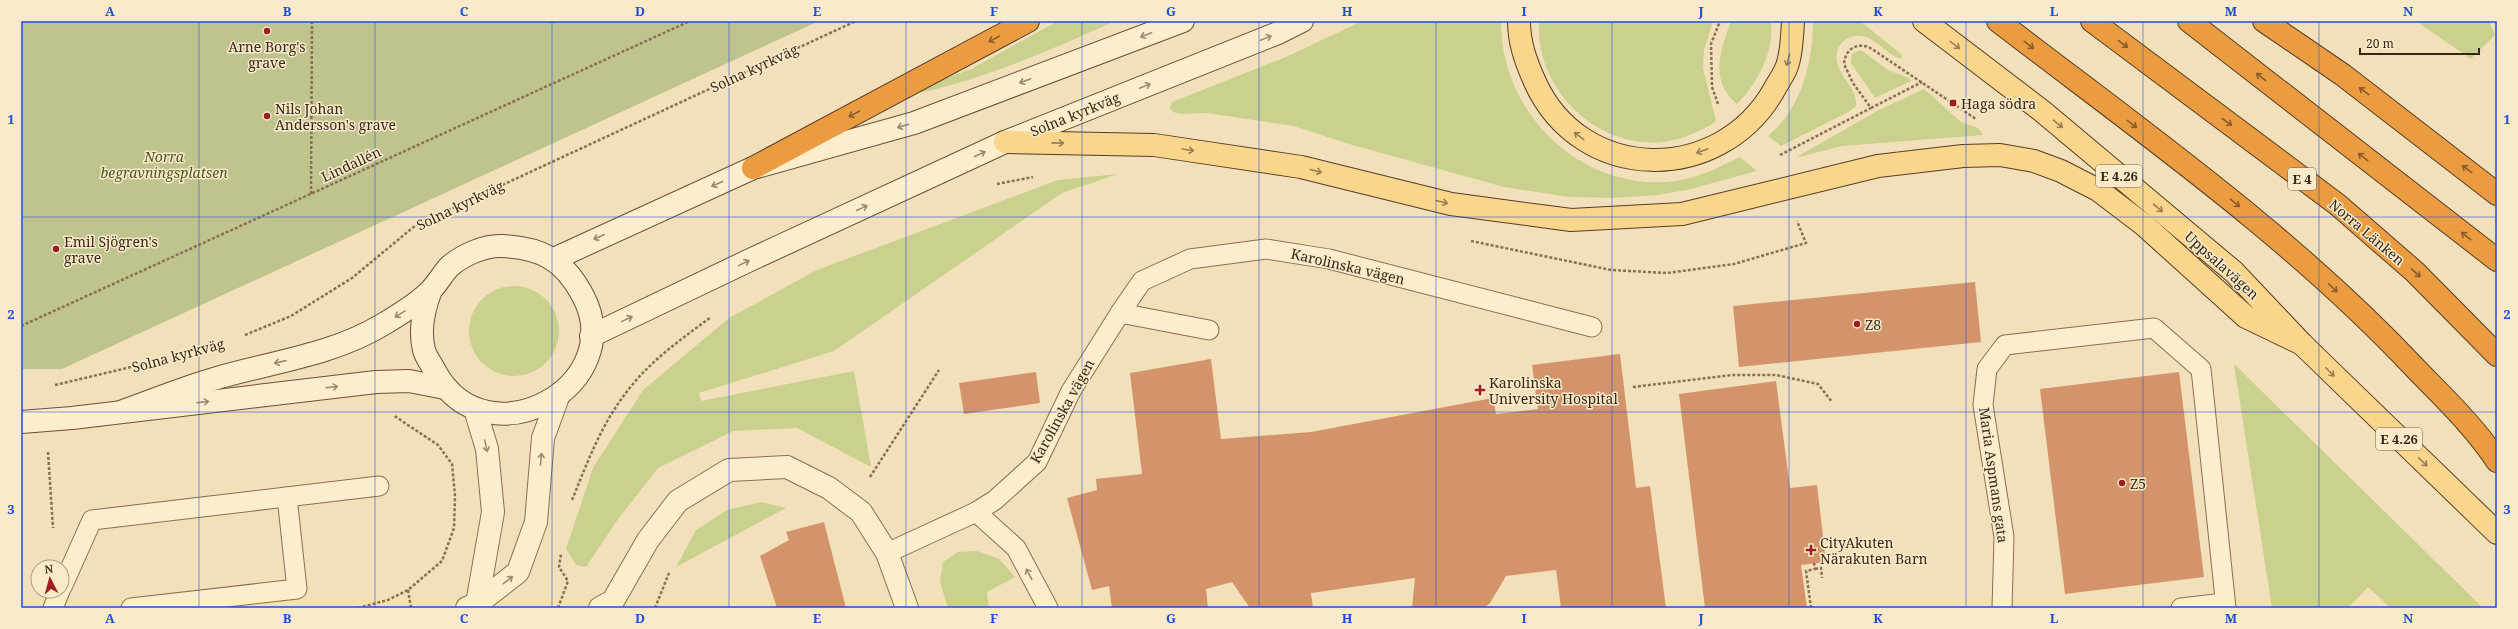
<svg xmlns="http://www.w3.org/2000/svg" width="2518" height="629" font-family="'Noto Serif',serif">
<rect width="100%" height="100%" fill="#f2e0ba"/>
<g fill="#cad08d">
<path d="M1058,21H1115C1051,50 987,78 918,93L920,88L971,69Z"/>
<path d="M1362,21H1501C1500,113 1582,193 1675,181C1699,178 1719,167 1740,157L1757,171L1687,190L1657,195L1614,198L1569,197L1504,187L1349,144L1294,126L1207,113L1181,114L1173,112L1170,108L1172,102L1286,57Z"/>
<path d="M1539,21H1713L1704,50L1703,68L1716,121C1709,127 1700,130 1692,134C1617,167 1534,99 1539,21Z"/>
<path d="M1731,21H1771C1774,53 1758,82 1737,104C1709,81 1720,51 1731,21Z"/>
<path d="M1813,21H1860L1901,54L1902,58C1892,61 1872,31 1854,36C1847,37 1841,42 1838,49C1830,73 1858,84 1856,106L1850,111L1781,146L1768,136C1801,109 1813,63 1813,21Z"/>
<path d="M2416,21H2489L2495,35L2471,59Z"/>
<path d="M1861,50L1888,70L1909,78L1911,81L1875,98L1851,63L1852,54Z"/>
<path d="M1924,89L1961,122L1978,128L1983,135L1842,146L1795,158L1879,110Z"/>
<path d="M1118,174L1062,193L834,351L699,393L701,401L854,371L871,467L797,428L733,431L658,468L618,519L586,567L576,565L566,549L593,468L643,390L729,318L817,270L1058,180Z"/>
<circle cx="514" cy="331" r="45"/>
<path d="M2234,364L2483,608H2391L2368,587L2348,608H2272Z"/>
<path d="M761,502L786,508L676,567L696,530L727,510Z"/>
<path d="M977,551L999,559L1015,577L987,592L989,608H948L940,582L943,562L958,552Z"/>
</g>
<path fill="#bfc48e" d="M21,21H819L62,369H21Z"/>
<g fill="#d4946b">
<path d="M1975,282L1981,342L1739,367L1733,306Z"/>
<path d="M1620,354L1636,488L1650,486L1666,608H1561L1556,570L1506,576L1490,603L1484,608H1412L1415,578L1311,593L1313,608H1250L1232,582L1206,589L1208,608H1112L1109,586L1092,590L1067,498L1097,490L1096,479L1142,474L1130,373L1211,359L1221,439L1311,432L1493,398L1496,414L1538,409L1532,365Z"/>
<path d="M1036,372L1040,403L964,414L959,383Z"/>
<path d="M2179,372L2204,577L2065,594L2040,389Z"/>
<path d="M1776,381L1790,488L1817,485L1826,562L1801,565L1807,608H1705L1679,394Z"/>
<path d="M824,522L846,608H777L760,556L789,540L786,532Z"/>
</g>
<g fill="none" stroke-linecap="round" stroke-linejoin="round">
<g stroke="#8a6f53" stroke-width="21">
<g id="lane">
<path d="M1120,313L1209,330"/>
<path d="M976,512L1016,548L1048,608"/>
<path d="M887,553L976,512L995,500L1037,462L1071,391L1120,313L1142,281L1190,259L1266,249L1329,259L1592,327"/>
<path d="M62,587L92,520L379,486"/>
<path d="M53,608L60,591"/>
<path d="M131,608L297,589L287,497"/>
<path d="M2002,608L2004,537L1983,405L1987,369L2005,345L2154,328L2201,369L2226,608"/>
<path d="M2181,608L2224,603"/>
</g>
</g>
<g stroke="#8a6f53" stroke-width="24">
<g id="street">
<path d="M475,409L487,449L493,512L477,604"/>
<path d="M467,608L477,604L518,572L536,522L543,438L558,397"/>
<path d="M600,608L613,601L648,540L678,501L729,470L787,467L829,488L861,512L887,553L907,608"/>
</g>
</g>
<g stroke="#6b4f36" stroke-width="24">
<g id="secondary">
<path d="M554,259L753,168L914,123L1183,21"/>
<path d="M591,336L750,260L1005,142L1278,33L1302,21"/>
<path d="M123,411C154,400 185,387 217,378C272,362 332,355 382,325C399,315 414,306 428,293C437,285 442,274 450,266C463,255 485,245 502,246C541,248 563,259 582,294C632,384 488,465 436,373C433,366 426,358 424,350C419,330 424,308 431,290"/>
<path d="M21,422L72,418L376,382L409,381L445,388"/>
</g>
</g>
<g stroke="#563c28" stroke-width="24">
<g id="primary">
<path d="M1519,21C1519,43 1526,62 1535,82C1581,184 1720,185 1774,90C1778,82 1784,75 1787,66C1792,52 1792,36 1793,21"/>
<path d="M1924,21L2042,111L2234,272L2302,344L2497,533"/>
<path d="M1005,142L1154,145L1301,167L1451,204L1571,220L1682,214L1878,166L1963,156L2000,155L2034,161L2061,171L2098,190L2144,225L2246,317L2302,344"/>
</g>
</g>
<g stroke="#563c28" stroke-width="24">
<g id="highway">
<path d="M1998,21C2141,131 2291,236 2415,368C2443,397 2475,427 2497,461"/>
<path d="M2092,21L2338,205L2415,272L2497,355"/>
<path d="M2189,21L2497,260"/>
<path d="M2264,21L2343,75L2497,194"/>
<path d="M753,168L1028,21"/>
</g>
</g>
<g stroke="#8a6f53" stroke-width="2.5" stroke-dasharray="3 2" stroke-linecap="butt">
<path d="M1718,104L1712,87L1711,44L1720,21"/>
<path d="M1871,108L1922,82"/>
<path d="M1780,155L1871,108L1853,83L1844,64C1845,48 1859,41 1872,49L1976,119"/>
<path d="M997,184L1033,177"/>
<path d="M311,194L312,21"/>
<path d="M1471,241L1611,270L1667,273L1734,264L1806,243L1797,221"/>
<path d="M21,326L690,21"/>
<path d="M245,335L291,316L352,278L416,225L856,21"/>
<path d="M55,385L165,359"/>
<path d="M1633,387L1732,375H1776L1818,384L1832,402"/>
<path d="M48,452L53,528"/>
<path d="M870,477L939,370"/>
<path d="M572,500C588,461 602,422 629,389C651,360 683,338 711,317"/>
<path d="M1815,569L1821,568L1822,578"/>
<path d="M408,590L411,608"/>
<path d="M358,608L388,600L408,590L442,561L454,528L455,496L452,464L438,445L393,415"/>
<path d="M558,608L568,581L559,567L561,554"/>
<path d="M655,608L669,573"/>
<path d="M1811,608L1806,571L1815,569L1814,563"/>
</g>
<use href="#lane" stroke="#fcedcd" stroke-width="19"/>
<use href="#street" stroke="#fcedcd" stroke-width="22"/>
<use href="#secondary" stroke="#fcedcd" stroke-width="22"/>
<use href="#primary" stroke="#fad58c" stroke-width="22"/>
<use href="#highway" stroke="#ec9c40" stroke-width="22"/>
</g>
<defs><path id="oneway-shaft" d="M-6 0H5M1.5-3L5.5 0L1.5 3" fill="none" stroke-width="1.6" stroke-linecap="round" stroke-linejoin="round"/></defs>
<g stroke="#9a8a73">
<use href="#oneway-shaft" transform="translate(1146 35) rotate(159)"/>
<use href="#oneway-shaft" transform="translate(1266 38) rotate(-22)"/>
<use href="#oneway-shaft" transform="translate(1025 81) rotate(159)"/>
<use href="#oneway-shaft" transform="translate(1145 86) rotate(-22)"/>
<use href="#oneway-shaft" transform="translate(903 126) rotate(164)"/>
<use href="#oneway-shaft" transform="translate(980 154) rotate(-25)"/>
<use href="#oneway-shaft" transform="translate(717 184) rotate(156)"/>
<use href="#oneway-shaft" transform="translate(862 208) rotate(-25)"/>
<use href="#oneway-shaft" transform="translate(599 237) rotate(156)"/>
<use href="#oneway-shaft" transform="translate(744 263) rotate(-26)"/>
<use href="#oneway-shaft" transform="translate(400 314) rotate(149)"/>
<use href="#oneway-shaft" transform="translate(627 319) rotate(-26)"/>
<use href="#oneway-shaft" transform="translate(280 362) rotate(167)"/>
<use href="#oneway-shaft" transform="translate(332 387) rotate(-7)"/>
<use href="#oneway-shaft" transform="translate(203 402) rotate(-7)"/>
<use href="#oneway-shaft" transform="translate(486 446) rotate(77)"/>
<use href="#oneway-shaft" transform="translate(541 459) rotate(-85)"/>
<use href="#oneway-shaft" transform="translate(1029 574) rotate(-118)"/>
<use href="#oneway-shaft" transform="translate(508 580) rotate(-38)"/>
</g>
<g stroke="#885c2b">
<use href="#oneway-shaft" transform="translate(994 39) rotate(152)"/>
<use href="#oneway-shaft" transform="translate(2123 44) rotate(37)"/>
<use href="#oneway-shaft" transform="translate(2029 45) rotate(38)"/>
<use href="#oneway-shaft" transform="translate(2261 77) rotate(-142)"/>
<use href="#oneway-shaft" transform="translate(2364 91) rotate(-143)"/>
<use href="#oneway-shaft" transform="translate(854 114) rotate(152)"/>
<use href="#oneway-shaft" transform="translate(2227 122) rotate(37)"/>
<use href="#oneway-shaft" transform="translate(2132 124) rotate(38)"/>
<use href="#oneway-shaft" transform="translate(2363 157) rotate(-142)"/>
<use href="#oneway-shaft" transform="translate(2467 169) rotate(-143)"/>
<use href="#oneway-shaft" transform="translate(2235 203) rotate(40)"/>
<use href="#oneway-shaft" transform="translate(2466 236) rotate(-142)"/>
<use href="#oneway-shaft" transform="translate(2416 273) rotate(43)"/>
<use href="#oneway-shaft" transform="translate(2333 288) rotate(43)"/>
</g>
<g stroke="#987e52">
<use href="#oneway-shaft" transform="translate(1955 45) rotate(38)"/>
<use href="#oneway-shaft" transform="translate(1788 60) rotate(104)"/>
<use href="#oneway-shaft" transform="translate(2058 124) rotate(40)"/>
<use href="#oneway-shaft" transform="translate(1579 136) rotate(-142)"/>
<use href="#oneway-shaft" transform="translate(1058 143) rotate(1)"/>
<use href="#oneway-shaft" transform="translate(1188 150) rotate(9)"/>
<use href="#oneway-shaft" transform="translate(1702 151) rotate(160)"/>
<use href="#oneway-shaft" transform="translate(1316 171) rotate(14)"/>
<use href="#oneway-shaft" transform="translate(1442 202) rotate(14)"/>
<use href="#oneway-shaft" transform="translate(2158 208) rotate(40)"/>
<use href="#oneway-shaft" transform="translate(2330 372) rotate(45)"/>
<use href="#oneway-shaft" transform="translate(2423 462) rotate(44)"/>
</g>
<path fill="none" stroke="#1d4ed8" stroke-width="1" stroke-opacity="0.55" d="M199,21V608M375,21V608M552,21V608M729,21V608M906,21V608M1082,21V608M1259,21V608M1436,21V608M1612,21V608M1789,21V608M1966,21V608M2143,21V608M2319,21V608M21,217H2497M21,412H2497"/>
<g fill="#9e1d21" stroke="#f9eaca" stroke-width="1.5">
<circle cx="267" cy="31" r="4"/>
<rect x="1949" y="99" width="8" height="8" rx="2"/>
<circle cx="267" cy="116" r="4"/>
<circle cx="56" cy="249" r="4"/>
<circle cx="1857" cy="324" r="4"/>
<path d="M1478 384h4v4h4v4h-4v4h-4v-4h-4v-4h4z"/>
<circle cx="2122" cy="483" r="4"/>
<path d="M1809 544h4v4h4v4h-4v4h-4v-4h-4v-4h4z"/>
</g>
<g text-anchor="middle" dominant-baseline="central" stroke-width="3" stroke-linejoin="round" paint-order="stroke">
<g fill="#f9eaca" stroke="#71624e" stroke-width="1">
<rect x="2096" y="165" width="46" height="22" rx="3"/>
<rect x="2288" y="168" width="28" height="22" rx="3"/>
<rect x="2376" y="428" width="46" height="22" rx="3"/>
</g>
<g font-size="13" font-weight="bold" fill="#372719">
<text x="2119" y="176">E 4.26</text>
<text x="2302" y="179">E 4</text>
<text x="2399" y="439">E 4.26</text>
</g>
<g font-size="14" fill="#372719" stroke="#f9eaca" text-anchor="start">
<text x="267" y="46" text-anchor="middle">Arne Borg's<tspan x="267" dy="16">grave</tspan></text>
<text x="1961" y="103">Haga södra</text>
<text x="275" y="108">Nils Johan<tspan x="275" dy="16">Andersson's grave</tspan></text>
<text x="64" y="241">Emil Sjögren's<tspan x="64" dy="16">grave</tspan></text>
<text x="1865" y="324">Z8</text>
<text x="1489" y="382">Karolinska<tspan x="1489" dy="16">University Hospital</tspan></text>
<text x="2130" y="483">Z5</text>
<text x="1820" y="542">CityAkuten<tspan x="1820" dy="16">Närakuten Barn</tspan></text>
</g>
<g font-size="14" fill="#372719" stroke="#f9eaca">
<text transform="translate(754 68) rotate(-25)">Solna kyrkväg</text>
<text transform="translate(1075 114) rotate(-22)">Solna kyrkväg</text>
<text transform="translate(351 164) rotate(-25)">Lindallén</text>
<text transform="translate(460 205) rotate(-26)">Solna kyrkväg</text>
<text transform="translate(2367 232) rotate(40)">Norra Länken</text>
<text transform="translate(2222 265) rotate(42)">Uppsalavägen</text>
<text transform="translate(1348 266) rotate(13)">Karolinska vägen</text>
<text transform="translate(178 355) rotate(-15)">Solna kyrkväg</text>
<text transform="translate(1062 411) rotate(-61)">Karolinska vägen</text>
<text transform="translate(1994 475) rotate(82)">Maria Aspmans gata</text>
</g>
<g font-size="14" font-style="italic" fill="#49561e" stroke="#f9eaca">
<text x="164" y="156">Norra<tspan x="164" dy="16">begravningsplatsen</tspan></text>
</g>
</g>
<rect width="2518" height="629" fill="none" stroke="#f9eaca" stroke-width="44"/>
<g transform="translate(50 579) rotate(354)"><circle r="19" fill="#f9eaca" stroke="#ab9c83"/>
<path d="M0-3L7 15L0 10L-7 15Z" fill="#9e1d21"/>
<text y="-6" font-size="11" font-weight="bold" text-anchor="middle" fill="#372719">N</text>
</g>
<path d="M2360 48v6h119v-6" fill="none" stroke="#372719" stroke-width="2"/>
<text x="2366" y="48" font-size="12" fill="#372719" stroke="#f9eaca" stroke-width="3" paint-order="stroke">20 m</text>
<rect x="22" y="22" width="2474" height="585" fill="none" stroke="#1d4ed8" stroke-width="1.5"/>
<g font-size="13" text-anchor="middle" font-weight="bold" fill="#1d4ed8">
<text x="110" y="16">A</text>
<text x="287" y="16">B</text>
<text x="464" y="16">C</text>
<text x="640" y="16">D</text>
<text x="817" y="16">E</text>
<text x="994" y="16">F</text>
<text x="1171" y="16">G</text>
<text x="1347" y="16">H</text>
<text x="1524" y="16">I</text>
<text x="1701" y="16">J</text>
<text x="1878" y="16">K</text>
<text x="2054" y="16">L</text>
<text x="2231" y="16">M</text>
<text x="2408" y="16">N</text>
<text x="11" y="124">1</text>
<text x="2507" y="124">1</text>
<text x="11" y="319">2</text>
<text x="2507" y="319">2</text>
<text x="11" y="514">3</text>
<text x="2507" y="514">3</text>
<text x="110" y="623">A</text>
<text x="287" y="623">B</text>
<text x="464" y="623">C</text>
<text x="640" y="623">D</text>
<text x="817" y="623">E</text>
<text x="994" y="623">F</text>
<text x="1171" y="623">G</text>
<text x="1347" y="623">H</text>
<text x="1524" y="623">I</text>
<text x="1701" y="623">J</text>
<text x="1878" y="623">K</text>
<text x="2054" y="623">L</text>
<text x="2231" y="623">M</text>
<text x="2408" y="623">N</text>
</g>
</svg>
